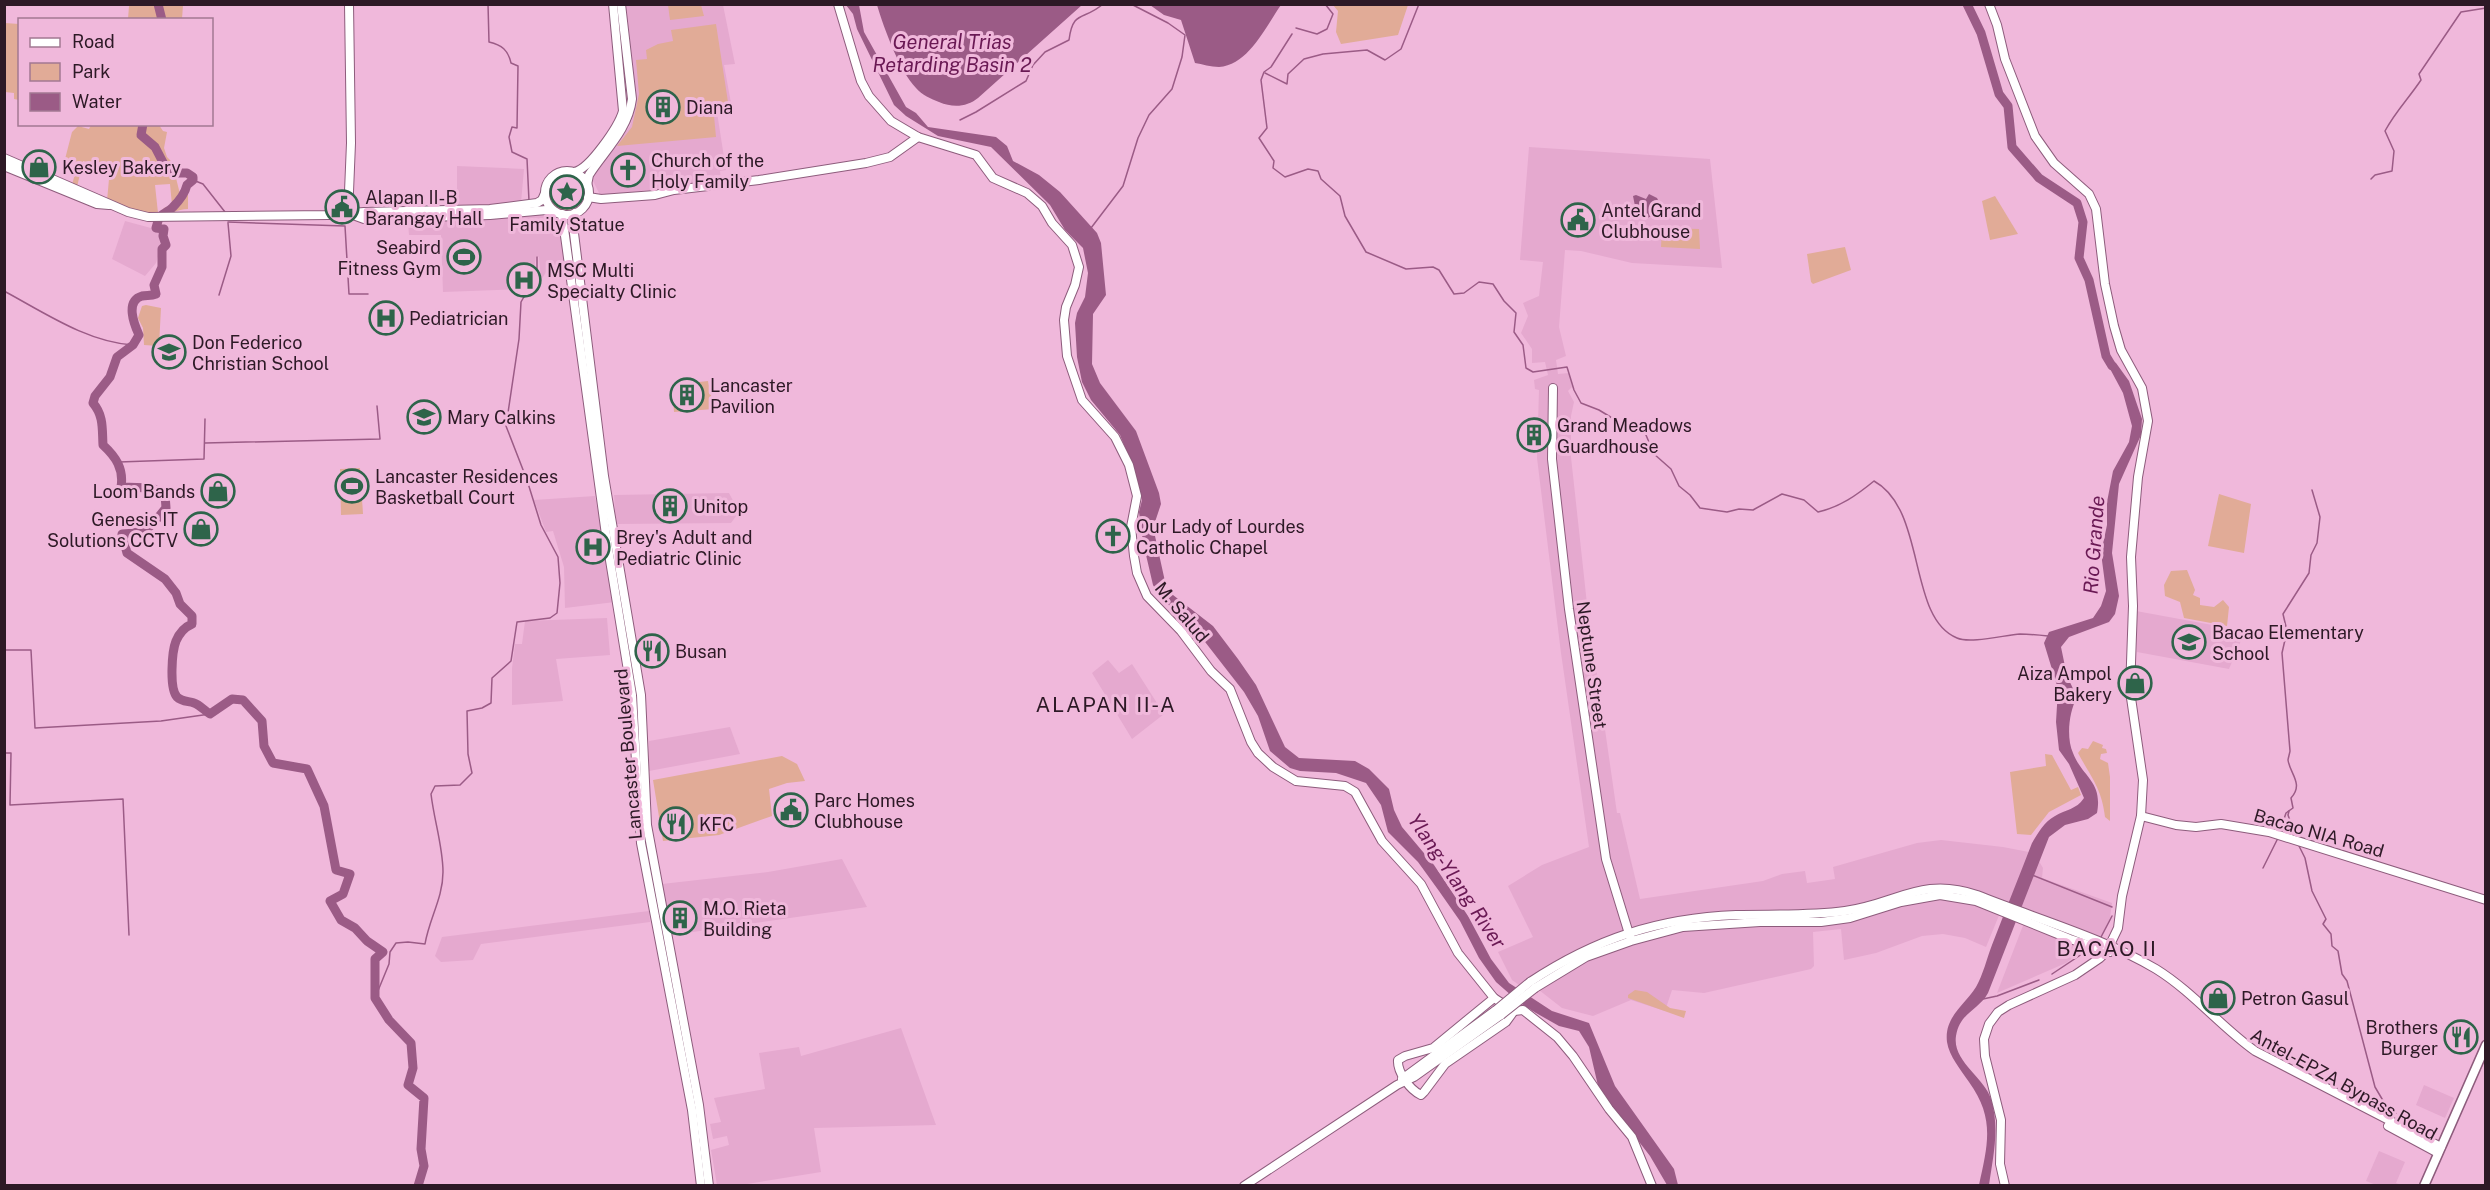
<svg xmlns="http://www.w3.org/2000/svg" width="2490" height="1190" font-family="'Public Sans',sans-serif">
<rect width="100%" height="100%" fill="#f0b8db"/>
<g fill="#e5a9cf">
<path d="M624,5H723L735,64L724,65L731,103L716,106L726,170L720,171L721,183L600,195L592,179L630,126L634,113L636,96Z"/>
<path d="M1529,147L1710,159L1722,268L1632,263L1581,251L1565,250L1559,327L1566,356L1556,360L1558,374L1569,373L1572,387L1568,391L1574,402L1571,416V457L1587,604L1617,813H1620L1640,899L1763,881L1782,874L1805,871L1807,883L1835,879L1833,867L1917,843L1941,840L2003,847L2034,853L2043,868L2042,878L2112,903L2110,918L2101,937L2066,963L1997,993L2024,923L2000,913L1986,947L1965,938L1943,934L1922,936L1876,953L1844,960L1841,929L1813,932L1814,966L1811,969L1704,993L1672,990L1665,1011L1631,1000L1593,1016L1562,1008L1539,990L1532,994L1512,980L1498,952L1533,937L1508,886L1542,865L1589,847L1561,653L1537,458L1539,390L1535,389L1534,380L1548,375L1545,362L1532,363V349L1521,333L1528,316L1523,303L1539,296L1543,262L1520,260Z"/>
<path d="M457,166L524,169L521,203L457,206Z"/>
<path d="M551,213L559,218L566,266H550L541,280L539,257L536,256L533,276L520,289L443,292L441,235H409L408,223Z"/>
<path d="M125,221L162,231V243L156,263L145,276L112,259Z"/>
<path d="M729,493L739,512L731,523L617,524L615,512L614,495Z"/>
<path d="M595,496L615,602L565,608L564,567L553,531L546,532L534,500Z"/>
<path d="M2136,611L2245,631L2229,669L2137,652Z"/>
<path d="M607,618L610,655L556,659L563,701L512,705V668L515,644H522L525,621Z"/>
<path d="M1108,660L1119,673L1132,664L1164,714L1132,739L1092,673Z"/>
<path d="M730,727L740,754L649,771V741Z"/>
<path d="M842,859L867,907L672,935L662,884L768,872Z"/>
<path d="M649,911L650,922L481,944L473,960L441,962L435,956L442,937Z"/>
<path d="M901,1028L936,1125L814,1128L821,1172L741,1185H717L711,1150L729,1145L727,1136L713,1139L710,1124L721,1122L714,1098L765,1089L759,1053L799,1047L801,1056Z"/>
<path d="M2424,1085L2454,1098L2445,1118L2416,1105Z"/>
<path d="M2379,1151L2405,1162L2396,1183L2401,1185H2376L2366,1181Z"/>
</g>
<g fill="#e1ab97">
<path d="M132,5H183L182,19H128L129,6Z"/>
<path d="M668,5H701L704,16L670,20Z"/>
<path d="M1333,5H1408L1398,35L1341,44L1336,32L1338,11Z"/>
<path d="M5,23L19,24V100L14,99V93L5,92Z"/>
<path d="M716,24L728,102L713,105L716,137L617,146L632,127L639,94L636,60L647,59L646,50L658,44L673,41L671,30Z"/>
<path d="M91,125H159L163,131L167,132L164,148L167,157L172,162L180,194L188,193V209C177,209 170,215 159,216L164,208L172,205L170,184L155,185L158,213H141L107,201L110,168L83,161L77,187L72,185L77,166L64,163L72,132L78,126L89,129Z"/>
<circle cx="566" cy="192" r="18"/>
<path d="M1995,196L2018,234L1990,240L1982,201Z"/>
<path d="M1662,228L1699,229L1700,249L1661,247Z"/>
<path d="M1845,247L1851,270L1813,284L1811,282L1807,254Z"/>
<path d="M146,305L161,308L159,346L144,345L143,328L138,318L142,306Z"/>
<path d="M708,381L714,409L674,412L672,385Z"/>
<path d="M360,468L363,514L341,515L340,469Z"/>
<path d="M2219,494L2251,504L2244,553L2208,546Z"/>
<path d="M2187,570L2195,590L2193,595L2200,598V605L2214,607L2223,600L2229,607L2227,626L2184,618L2180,602L2165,596L2164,585L2171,571Z"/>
<path d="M2093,741L2103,745L2102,748L2106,749L2107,753L2101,754L2100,759L2108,763L2110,777V821L2105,817C2102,789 2091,777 2078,753L2082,748L2088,749Z"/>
<path d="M2045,754L2052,755L2071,790L2078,787L2081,795L2049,812L2031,835L2017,834L2010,772L2046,766Z"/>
<path d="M782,756L797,764L805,781L787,783L769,789L772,816L719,835L663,841L653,780Z"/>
<path d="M1635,990L1647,992L1670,1008L1686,1011L1684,1018L1628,998V995Z"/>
</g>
<g fill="#9b5b86">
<path d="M846,5H859L864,32L906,107L916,113L928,127L996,137L1007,146L1013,161L1039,175L1060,192L1097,233L1101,243L1106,295L1093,314L1092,364L1100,383L1136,431L1159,493L1161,504L1155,522V536L1166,586L1173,595L1213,626L1238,659L1256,685L1285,747L1299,758L1355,761L1369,769L1389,789L1394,810L1402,827L1434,865L1468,916L1491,959L1509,983L1552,1011L1589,1023L1615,1086L1674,1169L1678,1185H1667L1650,1156L1599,1090L1589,1047L1579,1031L1559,1026L1536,1013L1520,1003L1496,982L1479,958L1460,921L1439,891L1418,862L1388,832L1381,805L1366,783L1336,773L1300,771L1290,768L1270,751L1258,716L1244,692L1188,620L1161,599L1153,585L1143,542L1139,512L1142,500L1135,472L1120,435L1091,400L1082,382L1077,357L1075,323L1077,313L1085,297L1088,273L1083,248L1065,230L1050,205L991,147L938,136L906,116L894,105L857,29L853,14Z"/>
<path d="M877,5V4L1082,5L978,98C967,107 953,108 939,102C931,99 922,95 916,88C899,70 884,28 877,5Z"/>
<path d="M1150,5H1281C1266,26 1249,65 1219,67C1211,67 1202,64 1195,63L1181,20L1164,15Z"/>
<path d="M1649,194L1657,198L1659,202L1652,216L1647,218L1633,211L1635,206L1633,196L1636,195L1646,199Z"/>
<path d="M2106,356L2116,363L2129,381L2142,419L2141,435L2119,484L2112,553L2119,596L2115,614L2109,622L2069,637L2061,647L2067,676L2077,697C2069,712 2066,737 2073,753C2082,777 2103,781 2097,813L2088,819L2065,825L2049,837L1988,993C1978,1011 1960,1012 1956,1036C1952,1061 1985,1078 1991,1099C2000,1128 1993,1157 1989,1185H1979C1988,1144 1995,1118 1969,1082C1961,1070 1949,1056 1947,1042C1944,1017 1964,1006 1976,987C1983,975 1987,958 1992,945C2005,911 2019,877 2032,843C2038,833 2044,822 2055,816C2066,809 2076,810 2084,798L2069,764L2059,750L2056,722L2058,689L2044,643L2049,632L2093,618L2101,606L2106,591L2101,553L2107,525V502L2113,471L2129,442L2132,426L2123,393L2108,365Z"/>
</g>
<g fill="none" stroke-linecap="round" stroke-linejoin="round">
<g stroke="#9b5b86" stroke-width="1.5">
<path d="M488,4L489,42C502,45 508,50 511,63L518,66L517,128L512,127L509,137L512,152L527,159L529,201"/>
<path d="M1296,28L1317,34L1327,29L1333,14L1325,4"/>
<path d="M1292,34L1271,67L1264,72L1261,80L1267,128L1259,138L1274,161L1273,168L1285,177L1308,169L1318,171L1321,179L1340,196L1345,216L1366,252L1406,269L1433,267L1439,270L1454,294L1464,293L1479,282L1493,284L1504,301L1516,313L1514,332L1523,345L1526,368L1533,372L1567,367L1574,390L1581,403L1599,410L1622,424H1636L1643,428L1654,454L1671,469L1679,486L1690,495L1700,508L1727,512L1739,509L1753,510L1782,494L1804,500L1818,512C1840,507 1857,495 1874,481C1927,510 1907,618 1957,638C1970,644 2005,635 2020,634C2029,634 2039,635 2048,636"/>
<path d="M1265,73L1287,84L1288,74L1304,59L1323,54L1367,50L1385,60L1401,49L1419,4"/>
<path d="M960,120L976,112L1026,81L1033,65L1045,52L1069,40C1073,9 1084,21 1103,4"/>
<path d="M2371,179L2375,175L2392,171L2394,151L2385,131C2395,112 2409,98 2421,80L2419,74L2461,12L2486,8"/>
<path d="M193,180L203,184L225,212"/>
<path d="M228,222L345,226L349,294H368"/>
<path d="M1091,228L1123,186L1138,138L1149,115L1172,89L1182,57L1185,35L1168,23L1131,4"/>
<path d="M4,291C45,313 87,342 133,345"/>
<path d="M219,295L231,256L228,223"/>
<path d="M205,443L380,439L377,406"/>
<path d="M119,462L204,459L205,419"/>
<path d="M4,650H31L35,728L161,721L210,714"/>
<path d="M4,753H11L10,805L123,799L129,935"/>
<path d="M2289,811L2288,815L2295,835"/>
<path d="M2280,831L2286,813L2293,808L2291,798C2304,784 2290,774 2288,760C2288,759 2290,752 2290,751L2282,653L2287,631L2283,614L2309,573L2311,555L2317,543L2320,517L2312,490"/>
<path d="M2299,846L2305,858L2312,891L2326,919L2323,924L2331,934L2332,946L2338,951L2342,974L2347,981L2375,1087L2385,1104L2396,1113"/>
<path d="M2263,868L2278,838"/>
<path d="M2032,875L2112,907"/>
<path d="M2100,939L2112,916"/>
<path d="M2052,974L2085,952"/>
<path d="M375,998L389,964L390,952L396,943L408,942L425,944C429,919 443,898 443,872C443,847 434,820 431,794L435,786L460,785L472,773L468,754L467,711L482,708L491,703L492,678L511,661L517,622L550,618L557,613L560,583L558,557L541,525L527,480L506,426L519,339L521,302L537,274V257"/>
<path d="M1983,999L1997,996L2039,980"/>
</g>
<g stroke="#9b5b86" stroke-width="9">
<path d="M158,4L162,20"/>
<path d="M1967,4L1981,33L1999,94L2008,106L2012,147L2039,178L2077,203L2083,222L2079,258L2089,280L2106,356L2112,366"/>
<path d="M143,124L141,135L155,147L167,170L173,173H187L193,177V180L187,185C185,193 179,201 173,207C169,212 164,212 160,217"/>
<path d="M158,221L156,228L164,229L163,236L166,245L162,249V267L154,285L156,294C151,296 147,295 142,296C125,301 134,324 139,335L133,345L117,357L110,377L95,396L93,403C104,416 102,429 103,445C116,457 124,469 121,487L152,488L165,494L166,508C149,528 149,533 122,534L127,553L165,579L176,593L180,604L192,616V624C185,627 179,634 176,641C172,651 169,688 177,697C182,702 189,701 194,703C200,705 205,711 210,714L232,699L243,700L262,721L264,746L273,763L307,769L324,806L336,870L350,874L343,894L330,901L341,920L355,928L367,941L383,952L375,959V998L389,1020L411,1043L413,1068L408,1085L424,1098L421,1149L424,1166L418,1186"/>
</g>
<g stroke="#8d5c7c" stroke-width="10">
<g id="secondary">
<path d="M838,4L861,81L869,96L891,121L918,137L976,155L993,178L1027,193L1042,206L1052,223L1072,245L1079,267L1075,285L1066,307L1064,320L1067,356L1082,400L1115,437L1129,465L1137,496L1131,527L1134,556L1137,573L1147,596L1181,631L1211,671L1230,689L1251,742L1258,753L1273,767L1296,781L1345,786L1355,792L1382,841L1421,884L1458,953L1494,998L1514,1011L1523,1010L1557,1037L1573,1056L1609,1109L1632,1137L1652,1186"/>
<path d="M1989,4L1997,25L2005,59L2035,136L2054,163L2089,194L2096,209L2105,284L2114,326L2121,350L2142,388L2148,421L2138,477L2131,557L2133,606L2130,691L2143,780L2141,816L2122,896L2118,928L2107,951L2100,958L2075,975L2009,1005L1998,1012L1989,1024L1984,1039L1985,1056L2001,1120L2000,1164L2005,1186"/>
<path d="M4,158L128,212L148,217L329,215L364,212L490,209L537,203L542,200L545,193"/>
<path d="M4,166L97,204L109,205"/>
<circle cx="567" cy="193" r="22"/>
<path d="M574,172C589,170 619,126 623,111L613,4"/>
<path d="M587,185L589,175C605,150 628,130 632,99L621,4"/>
<path d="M588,197L601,199L655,195L674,190L759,180L866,163L890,157L918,137"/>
<path d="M575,213L572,217L604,476L641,695L647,825L699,1105L709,1186"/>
<path d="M562,214L607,542L632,695L641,843L692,1110L701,1186"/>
<path d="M353,215L364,219L490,215L546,210L555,212"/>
<path d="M348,216L351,143L349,4"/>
<path d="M1553,388L1552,459L1569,609L1606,859L1630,937"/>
<path d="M2141,816L2176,825L2196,827L2221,824L2269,832L2486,900"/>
<path d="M1530,982C1595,939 1658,918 1736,915C1772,914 1808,916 1845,911C1897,904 1921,876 1977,895C2034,918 2104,938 2156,969C2193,992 2220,1026 2255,1051L2441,1147"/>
<path d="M1535,988L1586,957L1631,941L1683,927L1760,922H1821L1850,918L1901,902L1940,895L1976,901L2070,939L2110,952"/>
<path d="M1494,998L1433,1048L1405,1056L1398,1060C1397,1072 1410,1090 1421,1095L1424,1092L1445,1064L1506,1022L1514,1011"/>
<path d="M1402,1079L1496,1010"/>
<path d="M2388,1126L2438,1153"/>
<path d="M1244,1186L1397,1085L1414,1077L1501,1015"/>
</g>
</g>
<g stroke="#8d5c7c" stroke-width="11">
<path id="primary" d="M2424,1186L2486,1045"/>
</g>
<use href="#secondary" stroke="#fff" stroke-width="8"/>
<use href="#primary" stroke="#fff" stroke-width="8"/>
<g stroke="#8d5c7c" stroke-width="10" stroke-linecap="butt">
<g id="secondary-bridge">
<path d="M1496,1010L1530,982"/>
<path d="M1501,1015L1535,988"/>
</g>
</g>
<use href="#secondary-bridge" stroke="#fff" stroke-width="8"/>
</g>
<defs>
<g id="building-ring" transform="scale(1.725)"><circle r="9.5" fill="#f0b8db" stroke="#2e644a" stroke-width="1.5"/><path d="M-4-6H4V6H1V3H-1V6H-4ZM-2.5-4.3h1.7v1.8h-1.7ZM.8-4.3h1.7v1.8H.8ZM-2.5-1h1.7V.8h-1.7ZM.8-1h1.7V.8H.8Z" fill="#2e644a"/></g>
<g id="shop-ring" transform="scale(1.725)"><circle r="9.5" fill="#f0b8db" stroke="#2e644a" stroke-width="1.5"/><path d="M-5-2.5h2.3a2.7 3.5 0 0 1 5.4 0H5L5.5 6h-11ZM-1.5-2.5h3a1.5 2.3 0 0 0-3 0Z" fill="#2e644a"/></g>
<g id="church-ring" transform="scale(1.725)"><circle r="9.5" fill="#f0b8db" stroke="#2e644a" stroke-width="1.5"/><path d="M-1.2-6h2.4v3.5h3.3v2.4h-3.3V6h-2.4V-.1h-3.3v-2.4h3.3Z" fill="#2e644a"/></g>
<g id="sight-ring" transform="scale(1.725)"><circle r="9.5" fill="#f0b8db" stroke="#2e644a" stroke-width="1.5"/><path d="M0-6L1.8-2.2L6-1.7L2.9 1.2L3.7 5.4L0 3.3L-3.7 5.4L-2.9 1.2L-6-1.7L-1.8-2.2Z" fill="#2e644a"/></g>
<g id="civic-ring" transform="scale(1.725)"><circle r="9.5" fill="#f0b8db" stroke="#2e644a" stroke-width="1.5"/><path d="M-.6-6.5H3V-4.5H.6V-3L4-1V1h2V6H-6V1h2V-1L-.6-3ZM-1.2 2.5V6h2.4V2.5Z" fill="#2e644a"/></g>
<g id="stadium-ring" transform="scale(1.725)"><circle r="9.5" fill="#f0b8db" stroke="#2e644a" stroke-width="1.5"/><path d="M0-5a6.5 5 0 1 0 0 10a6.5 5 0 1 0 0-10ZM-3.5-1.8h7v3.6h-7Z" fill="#2e644a"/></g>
<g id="hospital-ring" transform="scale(1.725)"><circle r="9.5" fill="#f0b8db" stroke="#2e644a" stroke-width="1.5"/><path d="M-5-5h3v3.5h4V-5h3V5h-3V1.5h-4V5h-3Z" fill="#2e644a"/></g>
<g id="school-ring" transform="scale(1.725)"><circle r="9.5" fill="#f0b8db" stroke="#2e644a" stroke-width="1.5"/><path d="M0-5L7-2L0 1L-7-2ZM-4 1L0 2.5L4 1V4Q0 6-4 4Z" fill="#2e644a"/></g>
<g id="restaurant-ring" transform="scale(1.725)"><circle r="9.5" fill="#f0b8db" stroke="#2e644a" stroke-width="1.5"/><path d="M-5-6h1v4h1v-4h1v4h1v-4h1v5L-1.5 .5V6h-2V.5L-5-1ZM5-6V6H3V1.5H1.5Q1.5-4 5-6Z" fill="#2e644a"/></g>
</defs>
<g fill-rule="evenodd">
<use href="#building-ring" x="663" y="107"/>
<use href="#shop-ring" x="39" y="167"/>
<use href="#church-ring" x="628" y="170"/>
<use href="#sight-ring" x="567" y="192"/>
<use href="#civic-ring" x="342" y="207"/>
<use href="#civic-ring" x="1578" y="220"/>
<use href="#stadium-ring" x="464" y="257"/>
<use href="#hospital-ring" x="524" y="280"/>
<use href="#hospital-ring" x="386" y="318"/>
<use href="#school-ring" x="169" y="352"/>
<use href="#building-ring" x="687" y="395"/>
<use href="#school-ring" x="424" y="417"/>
<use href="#building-ring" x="1534" y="435"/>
<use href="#stadium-ring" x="352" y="486"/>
<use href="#shop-ring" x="218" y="491"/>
<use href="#building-ring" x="670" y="506"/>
<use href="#shop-ring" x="201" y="529"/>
<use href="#church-ring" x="1113" y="536"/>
<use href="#hospital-ring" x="593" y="547"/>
<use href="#school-ring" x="2189" y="642"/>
<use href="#restaurant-ring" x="652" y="651"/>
<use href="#shop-ring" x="2135" y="683"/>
<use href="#civic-ring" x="791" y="810"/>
<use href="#restaurant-ring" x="676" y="824"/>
<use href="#building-ring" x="680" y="918"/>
<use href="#shop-ring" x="2218" y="998"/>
<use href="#restaurant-ring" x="2461" y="1037"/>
</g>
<g text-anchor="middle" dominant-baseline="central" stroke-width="6" stroke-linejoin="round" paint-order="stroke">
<g font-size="18" fill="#2d1926" stroke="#f0b8db" text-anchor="start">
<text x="686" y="107">Diana</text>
<text x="651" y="160">Church of the<tspan x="651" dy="21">Holy Family</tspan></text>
<text x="62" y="167">Kesley Bakery</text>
<text x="365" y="197">Alapan II-B<tspan x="365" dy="21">Barangay Hall</tspan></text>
<text x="1601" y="210">Antel Grand<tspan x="1601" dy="21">Clubhouse</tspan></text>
<text x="567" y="224" text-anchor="middle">Family Statue</text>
<text x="441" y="247" text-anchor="end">Seabird<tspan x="441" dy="21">Fitness Gym</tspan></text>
<text x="547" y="270">MSC Multi<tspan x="547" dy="21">Specialty Clinic</tspan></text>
<text x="409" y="318">Pediatrician</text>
<text x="192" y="342">Don Federico<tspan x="192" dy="21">Christian School</tspan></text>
<text x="710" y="385">Lancaster<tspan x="710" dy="21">Pavilion</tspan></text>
<text x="447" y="417">Mary Calkins</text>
<text x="1557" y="425">Grand Meadows<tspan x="1557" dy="21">Guardhouse</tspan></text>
<text x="375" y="476">Lancaster Residences<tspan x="375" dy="21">Basketball Court</tspan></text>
<text x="195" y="491" text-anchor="end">Loom Bands</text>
<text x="693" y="506">Unitop</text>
<text x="178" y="519" text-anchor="end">Genesis IT<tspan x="178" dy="21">Solutions CCTV</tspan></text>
<text x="1136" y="526">Our Lady of Lourdes<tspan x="1136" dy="21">Catholic Chapel</tspan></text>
<text x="616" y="537">Brey's Adult and<tspan x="616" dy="21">Pediatric Clinic</tspan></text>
<text x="2212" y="632">Bacao Elementary<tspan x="2212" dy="21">School</tspan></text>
<text x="675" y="651">Busan</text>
<text x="2112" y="673" text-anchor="end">Aiza Ampol<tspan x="2112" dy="21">Bakery</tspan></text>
<text x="814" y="800">Parc Homes<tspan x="814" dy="21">Clubhouse</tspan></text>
<text x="699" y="824">KFC</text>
<text x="703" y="908">M.O. Rieta<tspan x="703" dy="21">Building</tspan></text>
<text x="2241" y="998">Petron Gasul</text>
<text x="2438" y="1027" text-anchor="end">Brothers<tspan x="2438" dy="21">Burger</tspan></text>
</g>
<g font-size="18" fill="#2d1926" stroke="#f0b8db">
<text transform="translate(1182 612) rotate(50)">M. Salud</text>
<text transform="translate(1592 665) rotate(82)">Neptune Street</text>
<text transform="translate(628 754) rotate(-95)">Lancaster Boulevard</text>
<text transform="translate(2319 833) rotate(16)">Bacao NIA Road</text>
<text transform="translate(2344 1084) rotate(29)">Antel-EPZA Bypass Road</text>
</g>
<g font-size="20" font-style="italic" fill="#6a1954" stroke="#f0b8db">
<text x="952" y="42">General Trias<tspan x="952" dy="23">Retarding Basin 2</tspan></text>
<text transform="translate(2094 545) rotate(-86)">Rio Grande</text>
<text transform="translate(1457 881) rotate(56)">Ylang-Ylang River</text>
</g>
<g font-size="21" letter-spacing="1.5" fill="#2d1926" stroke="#f0b8db">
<text x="1106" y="704">ALAPAN II-A</text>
<text x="2107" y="948">BACAO II</text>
</g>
</g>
<rect width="2490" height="1190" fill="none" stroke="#2d1926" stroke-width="12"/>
<rect x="18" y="18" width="195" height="108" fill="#f0b8db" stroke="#a27893" stroke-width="1.5"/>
<rect x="30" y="38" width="30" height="9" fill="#ffffff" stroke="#a27893" stroke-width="1.5"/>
<text x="72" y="48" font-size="18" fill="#2d1926">Road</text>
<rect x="30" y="63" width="30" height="18" fill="#e1ab97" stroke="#a27893" stroke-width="1.5"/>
<text x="72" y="78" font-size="18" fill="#2d1926">Park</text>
<rect x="30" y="93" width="30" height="18" fill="#9b5b86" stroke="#a27893" stroke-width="1.5"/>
<text x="72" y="108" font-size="18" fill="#2d1926">Water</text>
</svg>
